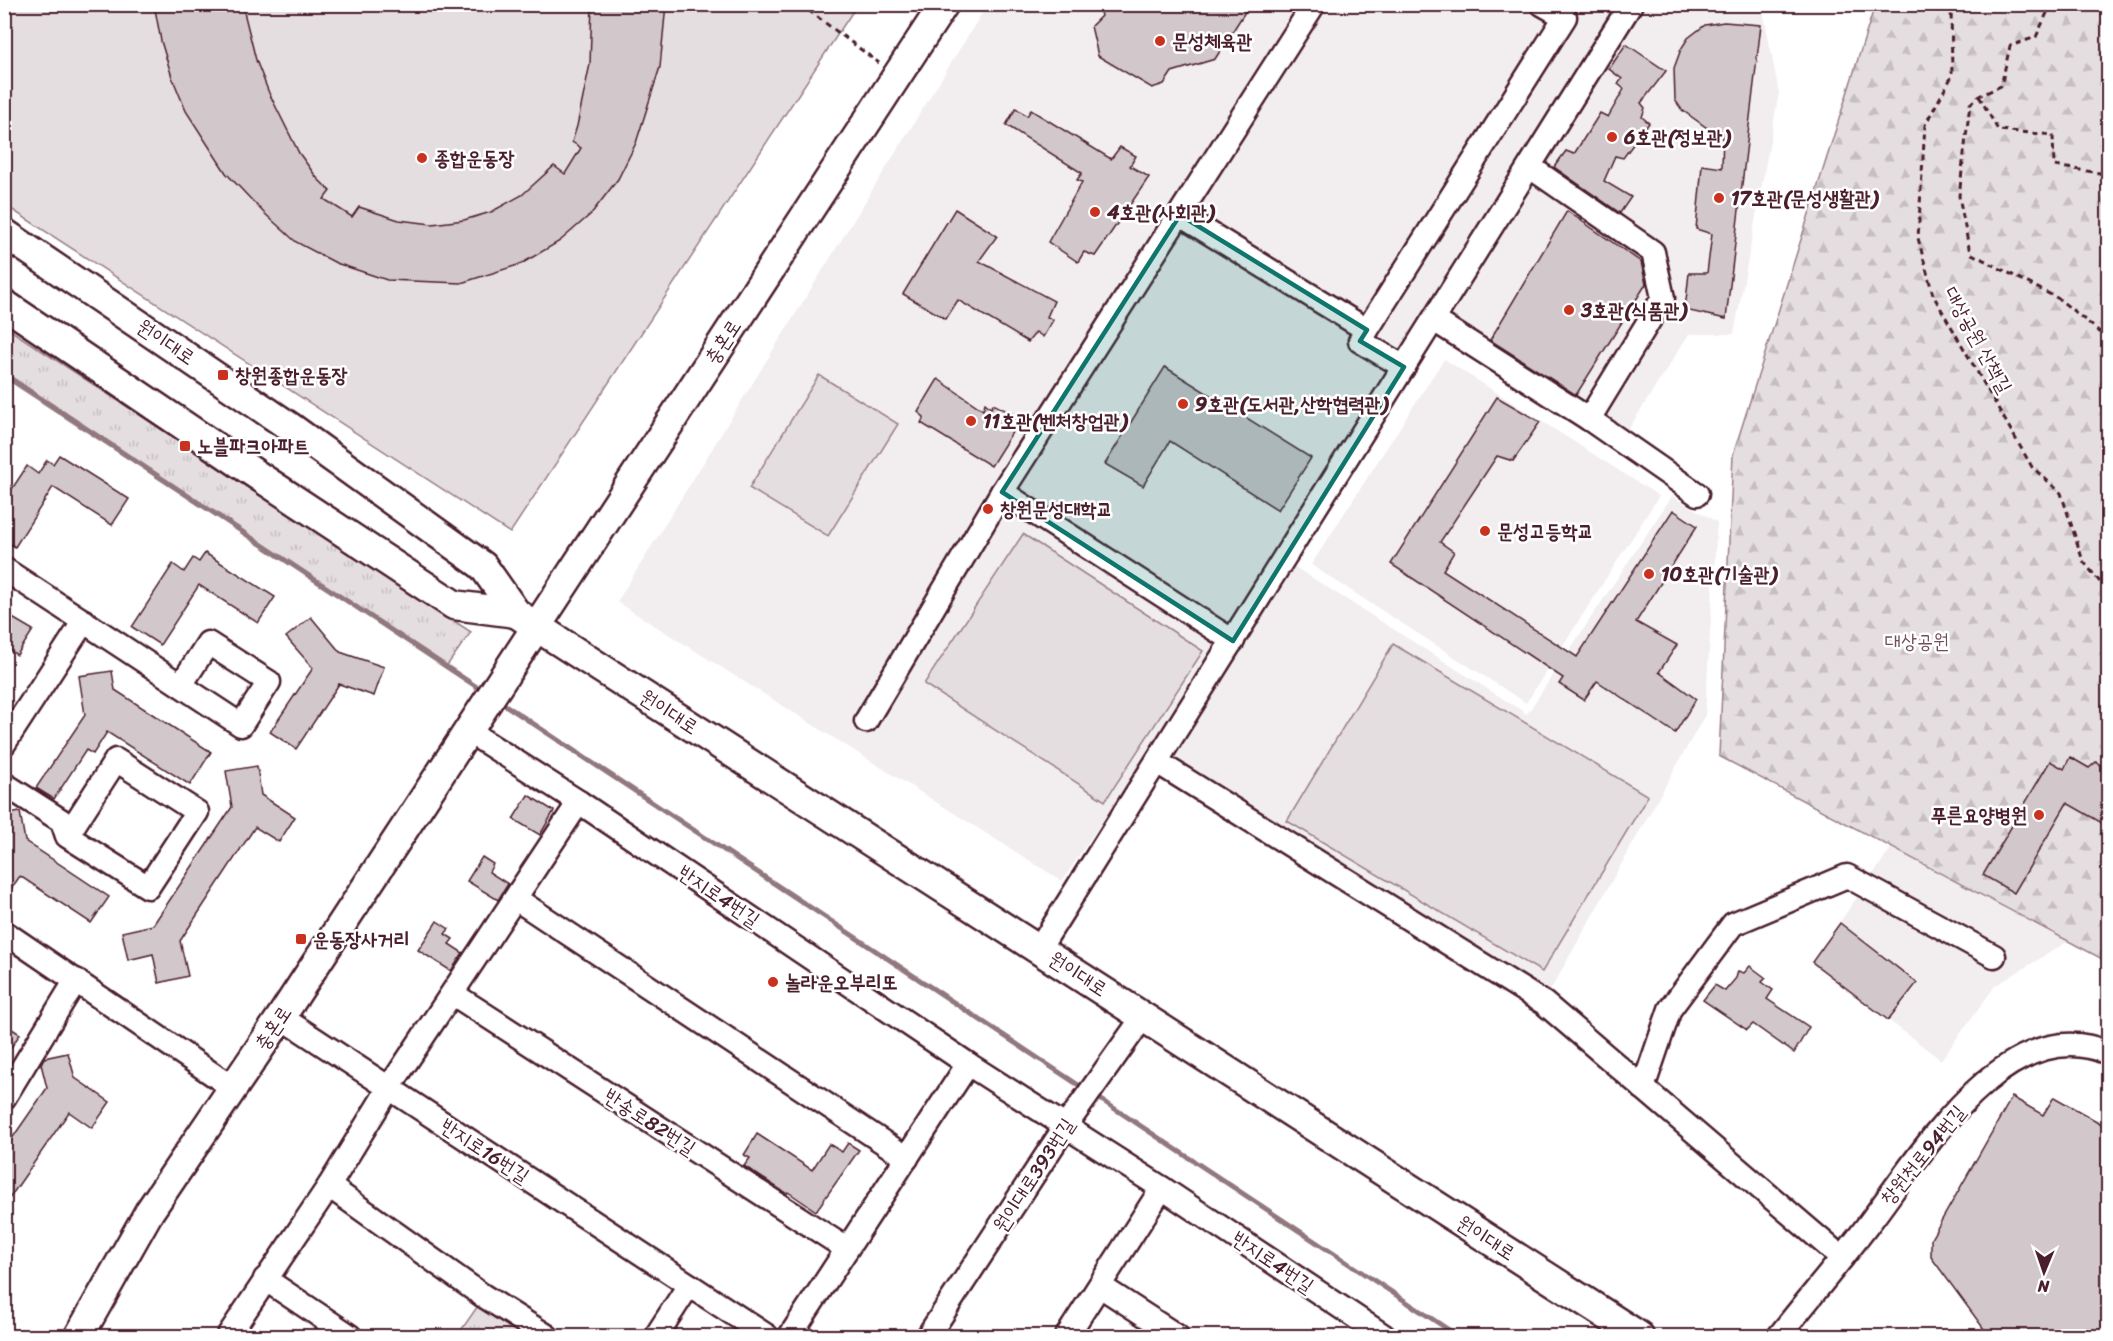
<svg xmlns="http://www.w3.org/2000/svg" width="2113" height="1341" font-family="Sriracha,'Poor Story',sans-serif">
<defs>
<pattern id="forest-firs" width="22" height="20" patternUnits="userSpaceOnUse" patternTransform="scale(1.5)"><rect width="22" height="20" fill="#e5dee0"/><path d="M5 1l3.5 6h-7zM16 11l3.5 6h-7z" fill="#c6bec0"/></pattern>
<pattern id="park-tufts" width="24" height="20" patternUnits="userSpaceOnUse" patternTransform="scale(1.5)"><rect width="24" height="20" fill="#e5dee0"/><path d="M3 7l-1-3M5 7V3M7 7l1-3M15 17l-1-3M17 17v-4M19 17l1-3" fill="none" stroke="#c6bec0"/></pattern>
</defs>
<rect width="100%" height="100%" fill="#fff"/>
<filter id="ink" filterUnits="userSpaceOnUse"><feTurbulence type="fractalNoise" baseFrequency=".0167" numOctaves="2"/><feDisplacementMap in="SourceGraphic" scale="12" xChannelSelector="R" yChannelSelector="G"/><feConvolveMatrix kernelMatrix="1 2 1 2 8 2 1 2 1" color-interpolation-filters="sRGB"/></filter>
<g filter="url(#ink)">
<g fill="#f2eeef">
<path d="M987,5H1762L1779,93L1734,334H1689L1616,449L1421,325L1273,553L1527,714L1672,496L1717,522L1705,715L1550,991L1153,746L1062,881L617,602Z"/>
<path d="M1444,359L1659,496L1526,703L1311,565Z"/>
<path d="M1903,831L2098,923L1995,986L1941,1060L1812,962Z"/>
</g>
<g fill="#e5dee0" stroke="#987e86" stroke-width="1.5">
<path d="M4,5H857L510,533L5,205Z"/>
<path d="M819,375L898,424L828,536L749,488Z"/>
<path d="M1023,534L1203,651L1105,801L924,684Z"/>
<path d="M1393,644L1648,796L1542,972L1287,821Z"/>
</g>
<path fill="url(#forest-firs)" stroke="#987e86" stroke-width="1.5" d="M1875,5H2108V962L1719,756L1733,455Z"/>
<g fill="url(#park-tufts)" stroke="#987e86" stroke-width="1.5">
<path d="M4,326L471,632L446,667L5,378Z"/>
<path d="M482,1300L539,1336H457Z"/>
</g>
<g fill="none" stroke-linecap="round" stroke-linejoin="round">
<g stroke="#91787e" stroke-width="5">
<path d="M4,374L483,691"/>
<path d="M499,701L1086,1090"/>
<path d="M1094,1095L1458,1336"/>
</g>
</g>
<g fill="#d2c7cb" stroke="#4a1f2b" stroke-width="1.5">
<path d="M154,4H242L256,60L269,93L299,153L317,178L330,191L324,199L352,217L359,207L399,220L432,224L464,220L491,212L522,195L554,166L565,174L581,148L572,142L577,126L590,64L592,4H666L660,67L636,143L618,179L591,214L560,241L521,264L461,283L387,280L336,263L296,242L263,212L226,173L186,111L172,77L161,41Z"/>
<path d="M1098,4H1250L1215,59L1172,72L1164,84L1152,88L1098,56L1091,26L1101,16Z"/>
<path d="M1724,22L1761,25L1726,319L1685,310L1689,273H1707L1712,234L1696,229L1702,165L1722,168L1723,132L1710,130L1682,110L1675,100L1674,68L1681,49L1688,38L1705,25Z"/>
<path d="M1626,44L1666,71L1641,103L1645,108L1642,117L1649,123L1623,158L1615,156L1604,181L1631,197L1620,213L1554,167L1566,151L1574,154L1600,113L1608,117L1624,89L1618,84L1622,79L1609,69Z"/>
<path d="M1016,108L1027,116L1031,110L1111,159L1120,147L1136,156L1130,166L1149,177L1095,256L1084,252L1078,262L1048,242L1082,182L1077,180L1082,173L1006,125Z"/>
<path d="M955,209L997,236L979,261L1054,301L1047,317L1053,320L1043,337L1036,332L1028,342L958,300L946,319L903,294Z"/>
<path d="M1567,211L1641,262L1646,284L1576,395L1490,340Z"/>
<path d="M1165,367L1311,458L1278,510L1170,441L1143,486L1105,464Z"/>
<path d="M938,379L983,410L985,403L991,408L993,404L1021,418L991,466L921,423L924,417L918,412Z"/>
<path d="M1497,397L1540,422L1513,461L1497,456L1440,542L1454,552L1443,570L1577,657L1673,510L1697,526L1636,622L1677,645L1659,672L1696,699L1675,733L1597,681L1584,700L1559,684L1563,678L1391,564Z"/>
<path d="M59,455L129,499L112,525L53,487L15,547L4,540V501L27,466L38,474L47,460L53,464Z"/>
<path d="M205,553L275,597L258,623L199,585L160,645L132,627L173,564L184,572L193,558L199,562Z"/>
<path d="M4,613L33,630L17,655L4,647Z"/>
<path d="M311,617L340,652L384,667L374,696L339,684L296,749L270,732L313,668L286,637Z"/>
<path d="M112,671L115,690L211,752L190,785L107,732L93,754L86,750L54,799L36,788L85,715L79,676Z"/>
<path d="M2070,757L2089,768L2096,762L2109,770V827L2067,803L2014,893L1983,875L2050,761L2064,769Z"/>
<path d="M257,766L261,795L295,817L279,842L255,827L180,941L188,976L159,983L153,954L128,960L122,932L153,925L232,807L226,771Z"/>
<path d="M528,795L554,811L540,835L513,819Z"/>
<path d="M20,812L25,841L109,897L91,923L20,876L4,899V815Z"/>
<path d="M482,857L493,864L489,872L508,884L498,900L467,881Z"/>
<path d="M437,921L449,929L445,934L453,939L449,944L463,953L451,971L418,950Z"/>
<path d="M1840,923L1917,983L1888,1020L1812,962Z"/>
<path d="M1750,966L1766,978L1762,982L1773,990L1767,999L1809,1027L1794,1053L1753,1024L1747,1030L1703,1000L1715,985L1725,991L1736,978L1738,971L1744,973Z"/>
<path d="M4,1024L20,1034L4,1058Z"/>
<path d="M68,1053L75,1078L110,1102L92,1128L69,1112L4,1206V1150L47,1088L41,1064L44,1058Z"/>
<path d="M2012,1097L2043,1115L2054,1097L2109,1128V1336H1980L1984,1329L1931,1257V1239Z"/>
<path d="M757,1134L812,1170L829,1144L842,1152L848,1143L859,1150L816,1211L788,1192L787,1194L744,1166L750,1158L744,1155Z"/>
</g>
<g fill="none" stroke-linecap="round" stroke-linejoin="round">
<g stroke="#4a1f2b" stroke-width="27">
<g id="minor">
<path d="M1530,167L1653,252L1663,298L1589,419"/>
<path d="M1180,215L1367,330L1565,17L1542,4"/>
<path d="M1434,320L1589,419L1697,494"/>
<path d="M1367,330L1360,341L1404,367"/>
<path d="M4,569C83,621 162,673 241,725L269,682L208,643L181,685"/>
<path d="M1233,641L1002,492L1314,4"/>
<path d="M866,721L1002,492"/>
<path d="M468,731L579,802L968,1064L1162,1188L1384,1336"/>
<path d="M4,744L84,621"/>
<path d="M1157,762L1544,1003L1842,1258"/>
<path d="M4,784L62,821L67,836L148,887L197,812L116,760L67,836"/>
<path d="M516,899L907,1158"/>
<path d="M4,932L233,1088"/>
<path d="M1039,949L1631,4"/>
<path d="M453,994L847,1249"/>
<path d="M281,1017L767,1336"/>
<path d="M1643,1088L1670,1009L1733,924L1847,876L1994,956"/>
<path d="M4,1098L76,980"/>
<path d="M329,1186L482,1295L547,1336"/>
<path d="M265,1279L350,1336"/>
<path d="M1100,1286L1177,1336"/>
<path d="M228,1336L329,1186L389,1088L579,802"/>
<path d="M656,1336L689,1285"/>
<path d="M790,1336L968,1064"/>
<path d="M928,1336L1065,1127L1143,1017"/>
<path d="M1067,1336L1162,1188"/>
<path d="M1779,1336C1809,1298 1841,1261 1870,1222C1921,1155 2007,1009 2108,1053"/>
</g>
</g>
<g stroke="#4a1f2b" stroke-width="33">
<g id="major">
<path d="M4,233L290,427L483,566L516,613L537,627L1639,1336"/>
<path d="M4,304L254,473L454,605L516,613"/>
<path d="M79,1336L149,1212L281,1017L944,4"/>
</g>
</g>
<g stroke="#4a1f2b" stroke-width="3" stroke-dasharray="6 4.5" stroke-linecap="butt">
<path d="M800,4L879,63"/>
<path d="M1951,4L1952,76L1925,125L1918,238L1933,295L2032,467L2061,493L2083,561L2108,592"/>
<path d="M2041,4L2047,13L2036,37L2010,46L2001,86L1979,96L1970,104L1959,196L1970,253L2059,299L2106,337L2108,342"/>
<path d="M1979,96L1998,130L2053,135L2054,166L2100,173L2108,169"/>
</g>
<use href="#minor" stroke="#fff" stroke-width="22"/>
<use href="#major" stroke="#fff" stroke-width="28"/>
</g>
</g>
<path fill="#0f766e" fill-opacity="0.2" stroke="#0f766e" stroke-width="4.5" stroke-linejoin="round" d="M1180,215L1367,330L1360,341L1404,367L1233,641L1002,492Z"/>
<g fill="#c8321e" stroke="#fff" stroke-width="2">
<circle cx="1160" cy="41" r="6"/>
<circle cx="1612" cy="137" r="6"/>
<circle cx="422" cy="158" r="6"/>
<circle cx="1719" cy="198" r="6"/>
<circle cx="1095" cy="212" r="6"/>
<circle cx="1569" cy="310" r="6"/>
<rect x="217" y="369" width="12" height="12" rx="3"/>
<circle cx="1183" cy="404" r="6"/>
<circle cx="971" cy="421" r="6"/>
<rect x="179" y="440" width="12" height="12" rx="3"/>
<circle cx="988" cy="509" r="6"/>
<circle cx="1485" cy="531" r="6"/>
<circle cx="1649" cy="574" r="6"/>
<circle cx="2039" cy="815" r="6"/>
<rect x="295" y="933" width="12" height="12" rx="3"/>
<circle cx="773" cy="982" r="6"/>
</g>
<g text-anchor="middle" dominant-baseline="central" stroke-width="5" stroke-linejoin="round" paint-order="stroke">
<g font-size="20" font-weight="bold" fill="#4a1f2b" stroke="#fff" text-anchor="start">
<text x="1172" y="41">문성체육관</text>
<text x="1624" y="137">6호관(정보관)</text>
<text x="434" y="158">종합운동장</text>
<text x="1731" y="198">17호관(문성생활관)</text>
<text x="1107" y="212">4호관(사회관)</text>
<text x="1581" y="310">3호관(식품관)</text>
<text x="235" y="375">창원종합운동장</text>
<text x="1195" y="404">9호관(도서관,산학협력관)</text>
<text x="983" y="421">11호관(벤처창업관)</text>
<text x="197" y="446">노블파크아파트</text>
<text x="1000" y="509">창원문성대학교</text>
<text x="1497" y="531">문성고등학교</text>
<text x="1661" y="574">10호관(기술관)</text>
<text x="2027" y="815" text-anchor="end">푸른요양병원</text>
<text x="313" y="939">운동장사거리</text>
<text x="785" y="982">놀라운오부리또</text>
</g>
<g font-size="20" fill="#4a1f2b" stroke="#fff">
<text transform="translate(1978 340) rotate(61)">대상공원 산책길</text>
<text transform="translate(166 342) rotate(34)">원이대로</text>
<text transform="translate(723 342) rotate(-57)">충혼로</text>
<text transform="translate(669 712) rotate(33)">원이대로</text>
<text transform="translate(719 896) rotate(34)">반지로4번길</text>
<text transform="translate(1078 974) rotate(33)">원이대로</text>
<text transform="translate(273 1028) rotate(-56)">충혼로</text>
<text transform="translate(650 1122) rotate(33)">반송로82번길</text>
<text transform="translate(485 1151) rotate(33)">반지로16번길</text>
<text transform="translate(1923 1155) rotate(-51)">창원천로94번길</text>
<text transform="translate(1034 1175) rotate(-57)">원이대로393번길</text>
<text transform="translate(1486 1238) rotate(33)">원이대로</text>
<text transform="translate(1273 1262) rotate(34)">반지로4번길</text>
</g>
<g font-size="20" fill="#714f58" stroke="#fff">
<text x="1917" y="641">대상공원</text>
</g>
</g>
<rect width="2113" height="1341" fill="none" stroke="#fff" stroke-width="24"/>
<rect x="12" y="12" width="2089" height="1317" fill="none" stroke="#4a1f2b" stroke-width="2" filter="url(#ink)"/>
<g transform="translate(2044 1272) rotate(182)" stroke="#ffffff" stroke-width="4.5" paint-order="stroke">
<path d="M0-4.5L10 22L0 15L-10 22Z" fill="#4a1f2b"/>
<text y="-9" font-size="16" font-weight="bold" text-anchor="middle" fill="#4a1f2b">N</text>
</g>
</svg>
